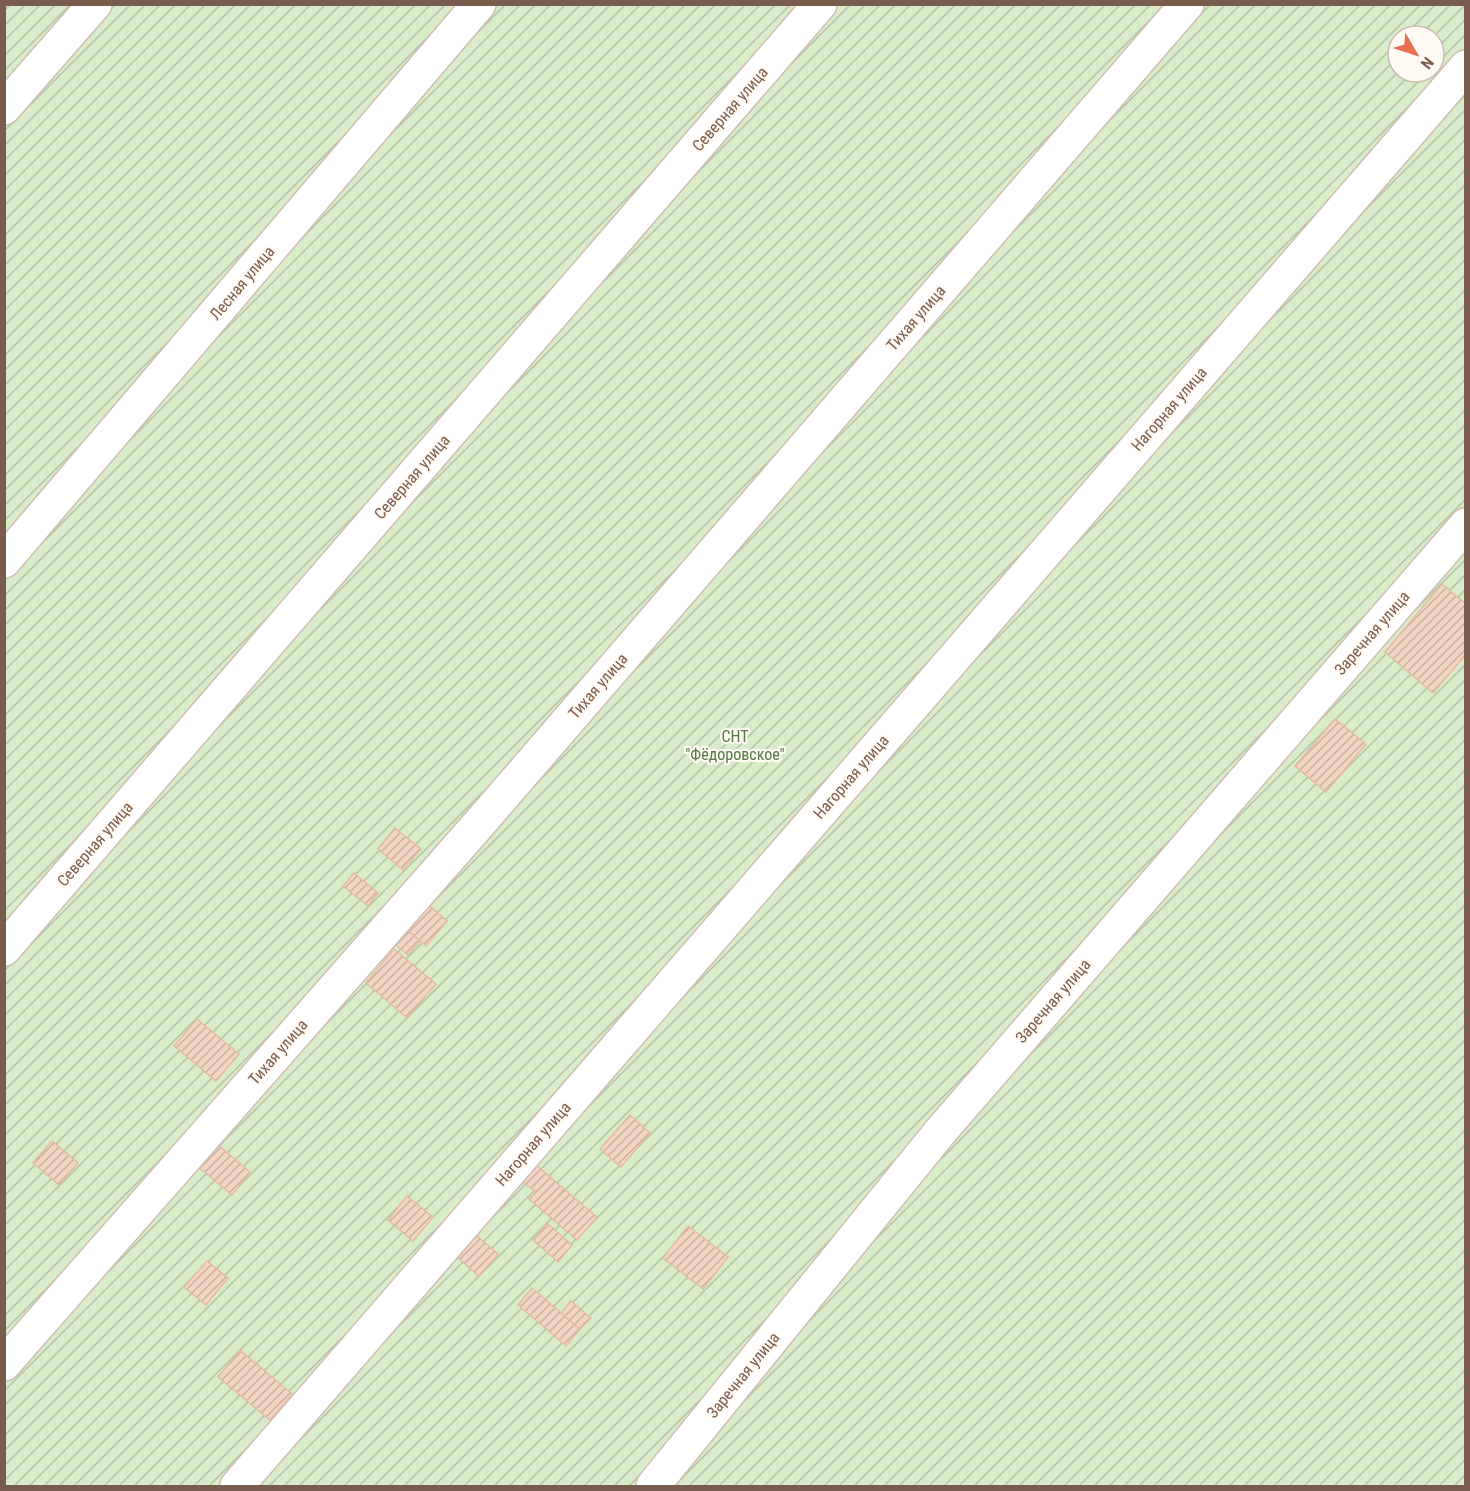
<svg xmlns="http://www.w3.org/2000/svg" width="1470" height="1491" font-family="'Roboto Condensed',sans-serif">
<defs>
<pattern id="garden-furrows" width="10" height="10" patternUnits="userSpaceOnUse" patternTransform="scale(1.5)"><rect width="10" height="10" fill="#d8ecc9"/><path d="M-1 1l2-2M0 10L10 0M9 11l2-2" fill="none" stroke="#b4c2a5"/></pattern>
<pattern id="building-hatch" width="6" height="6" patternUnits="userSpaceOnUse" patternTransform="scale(1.5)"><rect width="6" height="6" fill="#f3d5c3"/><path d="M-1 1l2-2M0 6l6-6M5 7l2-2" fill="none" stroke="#cab0a1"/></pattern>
</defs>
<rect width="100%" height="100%" fill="#fdf6ec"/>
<path fill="url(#garden-furrows)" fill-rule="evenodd" d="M5,5H1465V1486H5ZM1398,36H1434V72H1398Z"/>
<g fill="url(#building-hatch)" stroke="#e6bba3" stroke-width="1.5">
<path d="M1442,584L1466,604V654L1433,693L1385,652Z"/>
<path d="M1335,719L1366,744L1326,792L1295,766Z"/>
<path d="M395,828L421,849L403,870L378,849Z"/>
<path d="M354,873L378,893L368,906L343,886Z"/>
<path d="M422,899L447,921L426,946L401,925Z"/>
<path d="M401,925L420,941L408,955L388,939Z"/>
<path d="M394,949L436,984L407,1018L366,983Z"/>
<path d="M197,1019L239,1054L216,1081L174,1046Z"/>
<path d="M630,1115L650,1133L621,1167L600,1149Z"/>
<path d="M52,1141L78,1163L59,1185L33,1163Z"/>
<path d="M216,1143L250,1172L232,1195L197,1166Z"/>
<path d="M536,1165L564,1189L544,1212L529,1199L536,1192L522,1181Z"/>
<path d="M564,1189L597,1217L577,1240L544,1212Z"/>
<path d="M407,1196L433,1217L413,1241L388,1220Z"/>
<path d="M547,1223L572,1245L558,1262L533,1240Z"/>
<path d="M688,1226L728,1257L703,1289L663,1258Z"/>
<path d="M476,1235L498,1254L479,1276L457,1257Z"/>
<path d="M207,1261L228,1278L206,1305L184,1287Z"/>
<path d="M532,1288L580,1329L566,1346L518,1305Z"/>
<path d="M571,1301L591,1318L580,1329L561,1313Z"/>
<path d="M240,1350L292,1394L270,1420L218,1377Z"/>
</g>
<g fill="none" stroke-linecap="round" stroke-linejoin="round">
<g stroke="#d1beb0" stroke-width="36">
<g id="street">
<path d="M4,108L95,4"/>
<path d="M4,561L479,4"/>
<path d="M4,949L820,4"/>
<path d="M4,1364L485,817L1187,4"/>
<path d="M237,1486L1466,67"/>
<path d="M653,1486L940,1132L1466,525"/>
</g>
</g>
<use href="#street" stroke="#fff" stroke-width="33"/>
</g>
<g text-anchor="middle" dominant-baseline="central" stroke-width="4.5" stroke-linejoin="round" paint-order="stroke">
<g font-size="16" fill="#7a5c4d" stroke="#fffaf3">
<text transform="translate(730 109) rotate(-49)">Северная улица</text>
<text transform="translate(242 283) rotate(-50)">Лесная улица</text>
<text transform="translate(916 318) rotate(-49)">Тихая улица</text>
<text transform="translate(1169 409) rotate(-49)">Нагорная улица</text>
<text transform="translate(412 477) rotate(-49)">Северная улица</text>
<text transform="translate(1372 633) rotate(-49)">Заречная улица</text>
<text transform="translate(598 686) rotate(-49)">Тихая улица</text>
<text transform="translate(851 777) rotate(-49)">Нагорная улица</text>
<text transform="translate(95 844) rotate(-49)">Северная улица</text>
<text transform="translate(1053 1001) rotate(-49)">Заречная улица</text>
<text transform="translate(278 1052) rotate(-49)">Тихая улица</text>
<text transform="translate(533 1144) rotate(-49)">Нагорная улица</text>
<text transform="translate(743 1375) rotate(-51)">Заречная улица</text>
</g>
<g font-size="16" fill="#537a41" stroke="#fffaf3">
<text x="735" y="736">СНТ<tspan x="735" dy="18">"Фёдоровское"</tspan></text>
</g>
</g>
<rect width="1470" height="1491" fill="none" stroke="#7a5c4d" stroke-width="12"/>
<g transform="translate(1416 54) rotate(129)"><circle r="28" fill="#fffaf3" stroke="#cabbb1" stroke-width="1.5"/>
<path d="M0-4.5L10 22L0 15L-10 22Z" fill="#e76f51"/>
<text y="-9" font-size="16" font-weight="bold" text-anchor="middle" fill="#7a5c4d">N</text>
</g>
</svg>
